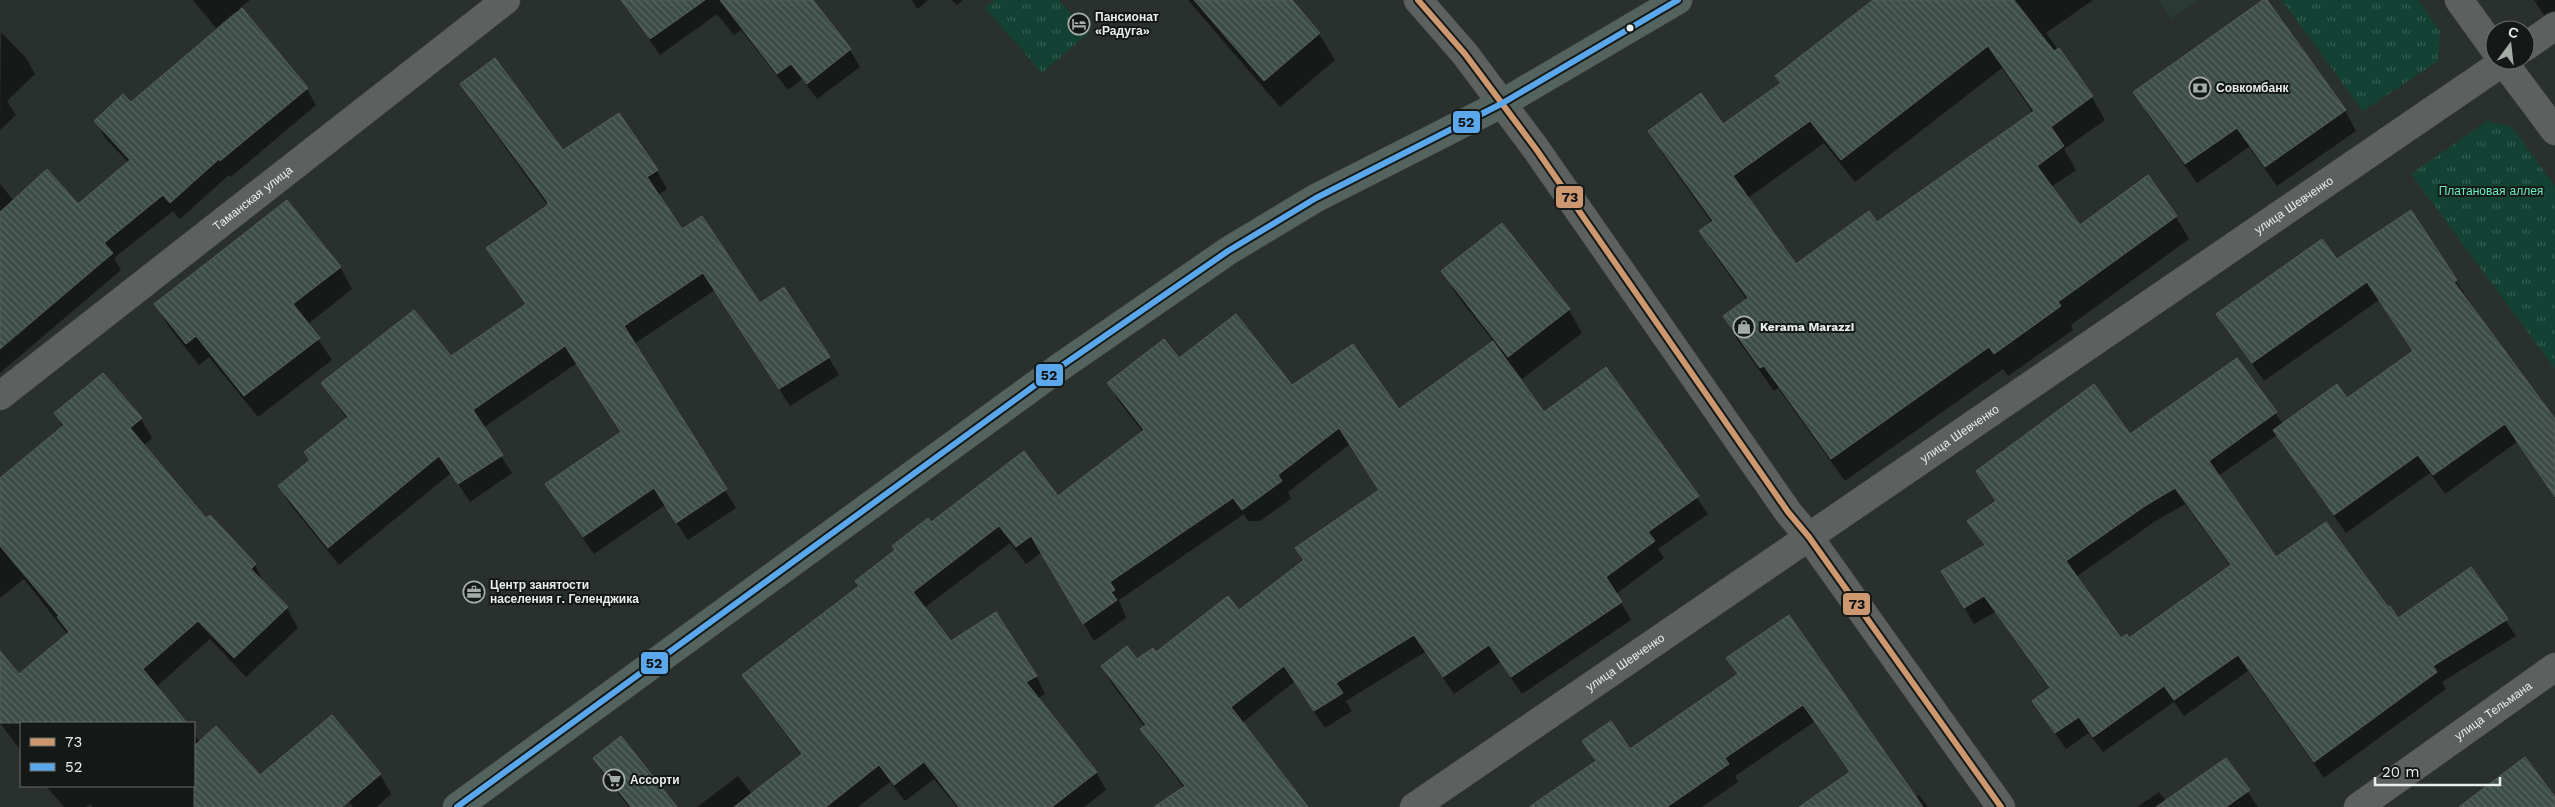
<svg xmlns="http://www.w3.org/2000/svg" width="2555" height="807" font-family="'Work Sans',sans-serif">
<defs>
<pattern id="park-tufts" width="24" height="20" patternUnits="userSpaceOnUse" patternTransform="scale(1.25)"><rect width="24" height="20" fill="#134234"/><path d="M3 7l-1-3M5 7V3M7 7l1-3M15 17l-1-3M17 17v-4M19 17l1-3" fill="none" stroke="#355e52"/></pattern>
<pattern id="building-back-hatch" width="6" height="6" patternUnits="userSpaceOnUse" patternTransform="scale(1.25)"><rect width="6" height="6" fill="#3c4d48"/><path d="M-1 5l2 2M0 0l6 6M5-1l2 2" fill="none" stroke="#586763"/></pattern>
</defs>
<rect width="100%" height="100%" fill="#29302d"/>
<path fill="#283a33" d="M2158,0H2198L2171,19Z"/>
<g fill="url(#park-tufts)">
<path d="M995,0H1059L1088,33L1042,73L985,8Z"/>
<path d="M2282,0H2418L2440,31L2438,61L2363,111Z"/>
<path d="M2487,121L2512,127L2555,186V369L2411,174Z"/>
</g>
<g fill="#0007" fill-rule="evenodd">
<path d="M193,0H250L240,8L306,88L316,105L231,177L229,175L180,219L173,211L114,258L121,270L0,373V184L14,201L78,205L129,163L105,138L96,121L130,104L237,14L235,12L216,28Z"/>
<path d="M622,0H811L850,50L860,67L817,99L802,79L788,90L741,30L734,35L717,14L660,55Z"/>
<path d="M911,0H928L918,9Z"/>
<path d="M952,0H963L957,5Z"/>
<path d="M1188,0H1290L1319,34L1335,60L1280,107Z"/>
<path d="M1875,0H2093L2046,33L2092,97L2105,120L2064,149L2076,170L2051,187L2080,227L2176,217L2189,239L2071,325L2073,330L2008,376L2003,369L1845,481L1778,388L1774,391L1737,339L1724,316L1747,300L1714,254L1701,232L1712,223L1663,154L1650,131L1723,126L1781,84L1777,76ZM2002,68L2033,113L1877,224L1795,265L1748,198L1824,143L1855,182Z"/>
<path d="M2265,0L2345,111L2356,131L2277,186L2249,147L2197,183L2147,113L2135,92Z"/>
<path d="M2534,0H2555V10L2545,17Z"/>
<path d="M1,32L26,58L35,74L7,101L16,115L0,130Z"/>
<path d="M462,84L563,152L657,171L667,189L658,195L682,231L760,305L829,358L839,375L790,406L715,290L634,344L736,508L688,540L665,505L594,554L557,502L547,484L622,433L577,363L483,428L512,473L470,502L451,473L339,565L290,504L279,486L311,461L347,419L323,383L451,358L526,305L488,248L548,206L472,102Z"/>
<path d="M1502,225L1569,310L1582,333L1522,379L1511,365L1510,367L1544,414L1606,369L1708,514L1658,549L1664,558L1616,594L1631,620L1522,694L1500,662L1454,694L1425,652L1346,701L1352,711L1325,728L1294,682L1242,723L1306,807H1156L1184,788L1152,746L1142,729L1145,727L1112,684L1102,667L1136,661L1156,653L1239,612L1304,561L1297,549L1380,491L1350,444L1288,492L1291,499L1260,521H1248L1244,514L1119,600L1126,618L1094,641L1042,552L1026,564L1010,543L924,608L950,642L1036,676L1045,694L1038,698L1096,772L1106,790L1084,807H957L934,779L905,801L890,782L858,807H697L738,776L752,794L802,756L754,692L744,675L860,587L856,581L931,524L1058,498L1143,432L1118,400L1109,383L1178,360L1398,411L1494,342L1456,294L1443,271Z"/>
<path d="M2336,261L2456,281L2555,432V498L2517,442L2445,494L2430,473L2346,533L2277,435L2218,476L2276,559L2388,609L2398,620L2471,569L2516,636L2442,682L2446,689L2324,778L2248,671L2184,716L2174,702L2103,752L2089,733L2066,749L2033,701L2050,690L1995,612L1974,624L1943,571L1985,547L1969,521L1996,502L1977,472L2129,436L2237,360L2283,424L2347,400L2414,352L2379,300L2264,381L2218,314ZM2185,504L2231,567L2129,639H2121L2076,577L2154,522Z"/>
<path d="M340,267L352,289L308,324L332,360L258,417L209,357L199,365L169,327L156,305Z"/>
<path d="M56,414L141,419L152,438L143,446L206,520L255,565L265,586L287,608L298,628L246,677L210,639L156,687L185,723H21V751L0,723V653L19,676L68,635L24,579L0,598V479L63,427Z"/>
<path d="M1789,616L1915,798L1919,795L1928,807H1826L1850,773L1814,722L1735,776L1738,782L1702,807H1532L1596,763L1583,742L1630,751L1738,676L1728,658Z"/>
<path d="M194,733L200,742L260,777L380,774L391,794L376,807H353L349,802L343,807H93L90,804L86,807H64L46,786H194Z"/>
<path d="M594,758L675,807H629L604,775Z"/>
<path d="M2226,759L2258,807H2137L2159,792L2166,801Z"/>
</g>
<g fill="url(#building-back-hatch)" stroke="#575d5a" fill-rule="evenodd">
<path d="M621,0H705L650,39Z"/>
<path d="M720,0H813L851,49L807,84L791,64L777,74Z"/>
<path d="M1194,0H1292L1320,33L1264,81Z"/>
<path d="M1873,0H2014L2054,51L2059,48L2093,96L2051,127L2064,146L2037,166L2080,225L2148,175L2177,216L2058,302L2061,306L1994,354L1989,347L1831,459L1764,366L1760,368L1723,316L1748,298L1699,231L1713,221L1648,131L1701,93L1723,124L1781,83L1775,76ZM1988,46L2034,111L1877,222L1869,211L1796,264L1733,176L1810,121L1841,160Z"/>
<path d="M2263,0H2267L2346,110L2265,167L2237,128L2185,164L2133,92Z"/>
<path d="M242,8L308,88L220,161L219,159L170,203L163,195L104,243L113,253L0,349V212L47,169L78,204L130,160L94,121L123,94L131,102Z"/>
<path d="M495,58L563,150L619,113L658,170L647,177L682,229L702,216L760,303L784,287L830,357L779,389L703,273L624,326L727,489L676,523L654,488L583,537L545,484L621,432L565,346L473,410L503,455L458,484L439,456L328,548L278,486L310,460L304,452L348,417L321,383L414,310L451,356L526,304L486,248L548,205L547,201L460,84Z"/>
<path d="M287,200L341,267L293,304L320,338L244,396L196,336L186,344L154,304Z"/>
<path d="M2411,210L2457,280L2454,282L2555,419V497L2505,424L2433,475L2418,455L2334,515L2273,430L2337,384L2347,398L2413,351L2367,282L2252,363L2216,314L2322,239L2337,259Z"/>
<path d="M1502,223L1570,309L1508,357L1441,271Z"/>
<path d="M1236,314L1292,385L1353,344L1399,409L1493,341L1544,412L1606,367L1699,496L1648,532L1655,541L1606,577L1622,602L1511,677L1489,645L1443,677L1414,635L1336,683L1343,693L1314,711L1284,666L1231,707L1308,807H1154L1185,786L1140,729L1146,725L1101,666L1127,646L1137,659L1153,648L1156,652L1228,596L1239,610L1304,560L1295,548L1379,490L1339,428L1278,475L1282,481L1242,510L1233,498L1110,582L1115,590L1111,592L1117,600L1083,624L1031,536L1016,547L999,526L913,592L951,641L996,612L1037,676L1026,682L1097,772L1052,807H959L924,762L894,785L879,765L826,807H734L802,754L742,675L859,586L855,581L895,550L892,546L928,518L931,522L1024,451L1058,496L1144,430L1107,383L1164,339L1179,358Z"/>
<path d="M2237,358L2277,412L2209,461L2276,557L2326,522L2388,607L2390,606L2398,618L2471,567L2508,619L2433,666L2437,672L2314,762L2238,655L2174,700L2164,686L2093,737L2079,717L2055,733L2032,701L2050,688L1984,596L1964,608L1941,571L1985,545L1967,521L1996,501L1976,471L2094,384L2130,434ZM2175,488L2231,565L2129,638L2127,634L2121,638L2066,561L2145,506Z"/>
<path d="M103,373L142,418L130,428L206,518L210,515L256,564L251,569L288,607L234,658L198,621L143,669L187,723H0V651L19,674L69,632L57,617L59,616L0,546V478L64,425L54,413Z"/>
<path d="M1789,615L1923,807H1799L1850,772L1803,705L1725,758L1729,764L1667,807H1529L1596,761L1582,741L1611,721L1630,749L1738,674L1726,658Z"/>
<path d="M332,715L381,774L342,807H194V746L216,726L260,775Z"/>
<path d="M621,736L677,807H631L593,758Z"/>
<path d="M2525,757L2555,797V807H2459Z"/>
<path d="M2226,758L2250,790L2226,807H2156Z"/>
</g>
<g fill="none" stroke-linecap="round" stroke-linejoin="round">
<g stroke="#454b49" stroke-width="29">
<g id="minor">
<path d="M1418,0L1465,54L1536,149L1788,512L1809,537L2001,807"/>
<path d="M2459,0L2495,50"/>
<path d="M2525,47L2555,26"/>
<path d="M2502,60L2555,131"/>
<path id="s1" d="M0,396L506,0"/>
<path id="s2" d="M1414,807L2506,60"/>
<path id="s3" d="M2358,807L2555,667"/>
</g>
</g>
<g stroke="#454b49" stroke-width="29">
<path id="major" d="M457,807L1060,367L1228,251L1316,198L1501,104L1678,0"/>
</g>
<use href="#minor" stroke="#5c615f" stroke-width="28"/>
<use href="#major" stroke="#55635e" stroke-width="28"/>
<g stroke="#141917" stroke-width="10">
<path id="bus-1" d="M1418,0L1465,54L1536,149L1788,512L1809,537L2001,807"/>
</g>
<g stroke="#141917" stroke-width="10">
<path id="bus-2" d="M457,807L1060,367L1228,251L1316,198L1501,104L1678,0"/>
</g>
<use href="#bus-1" stroke="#cd976f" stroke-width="6"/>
<use href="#bus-2" stroke="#5aa8eb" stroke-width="6"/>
</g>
<defs>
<g id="hotel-ring" transform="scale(1.125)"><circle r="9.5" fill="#141917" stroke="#a4aca8" stroke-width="1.5"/><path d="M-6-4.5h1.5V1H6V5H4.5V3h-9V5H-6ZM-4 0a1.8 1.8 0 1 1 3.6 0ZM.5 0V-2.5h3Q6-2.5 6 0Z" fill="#a4aca8"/></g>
<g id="bank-ring" transform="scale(1.125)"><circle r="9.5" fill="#141917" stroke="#a4aca8" stroke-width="1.5"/><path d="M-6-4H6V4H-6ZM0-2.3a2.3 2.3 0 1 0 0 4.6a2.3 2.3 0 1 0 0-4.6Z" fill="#a4aca8"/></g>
<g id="shop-ring" transform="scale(1.125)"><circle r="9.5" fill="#141917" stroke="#a4aca8" stroke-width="1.5"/><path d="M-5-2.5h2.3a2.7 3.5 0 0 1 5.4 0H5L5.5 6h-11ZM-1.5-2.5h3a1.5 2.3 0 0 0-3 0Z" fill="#a4aca8"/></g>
<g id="office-ring" transform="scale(1.125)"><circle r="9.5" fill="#141917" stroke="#a4aca8" stroke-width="1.5"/><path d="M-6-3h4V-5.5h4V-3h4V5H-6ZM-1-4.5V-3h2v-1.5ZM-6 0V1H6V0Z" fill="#a4aca8"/></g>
<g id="supermarket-ring" transform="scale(1.125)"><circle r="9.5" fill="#141917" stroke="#a4aca8" stroke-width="1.5"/><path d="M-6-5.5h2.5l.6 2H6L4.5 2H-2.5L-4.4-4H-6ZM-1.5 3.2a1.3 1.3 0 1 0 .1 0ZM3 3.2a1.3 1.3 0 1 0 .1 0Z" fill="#a4aca8"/></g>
</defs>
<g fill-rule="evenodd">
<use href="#hotel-ring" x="1079" y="24"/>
<use href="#bank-ring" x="2200" y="88"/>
<use href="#shop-ring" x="1744" y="327"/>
<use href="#office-ring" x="474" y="592"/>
<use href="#supermarket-ring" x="614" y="780"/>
</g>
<circle fill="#e7eeeb" stroke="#141917" stroke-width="2" cx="1630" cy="28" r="4.5"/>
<g text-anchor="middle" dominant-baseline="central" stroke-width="4" stroke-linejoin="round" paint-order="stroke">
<g font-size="12" font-weight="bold" fill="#e7eeeb" stroke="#141917" text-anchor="start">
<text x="1095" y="17">Пансионат<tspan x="1095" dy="14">«Радуга»</tspan></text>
<text x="2216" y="88">Совкомбанк</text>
<text x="1760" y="327">Kerama Marazzi</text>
<text x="490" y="585">Центр занятости<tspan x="490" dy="14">населения г. Геленджика</tspan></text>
<text x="630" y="780">Ассорти</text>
</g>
<g font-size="12" fill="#67efc3" stroke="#141917">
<text x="2491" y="191">Платановая аллея</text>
</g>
<g font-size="12" fill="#e7eeeb" stroke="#141917">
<text stroke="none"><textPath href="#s1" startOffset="321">Таманская улица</textPath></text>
<text stroke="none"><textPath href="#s2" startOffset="1066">улица Шевченко</textPath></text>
<text stroke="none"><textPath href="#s2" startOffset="661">улица Шевченко</textPath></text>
<text stroke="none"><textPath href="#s2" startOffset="256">улица Шевченко</textPath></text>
<text stroke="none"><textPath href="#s3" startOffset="166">улица Тельмана</textPath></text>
</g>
</g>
<g stroke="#141917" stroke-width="2">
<rect x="1452" y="110" width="29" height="24" rx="5" fill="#5aa8eb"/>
<rect x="1555" y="185" width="29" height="24" rx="5" fill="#cd976f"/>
<rect x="1035" y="363" width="29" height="24" rx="5" fill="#5aa8eb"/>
<rect x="1842" y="592" width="29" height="24" rx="5" fill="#cd976f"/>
<rect x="640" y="651" width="29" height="24" rx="5" fill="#5aa8eb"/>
</g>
<g font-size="14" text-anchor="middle" font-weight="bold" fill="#111">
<text x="1466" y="127">52</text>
<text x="1570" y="202">73</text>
<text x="1049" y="380">52</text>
<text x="1857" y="609">73</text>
<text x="654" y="668">52</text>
</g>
<rect x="20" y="722" width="175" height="65" fill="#141917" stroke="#686e6c"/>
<rect x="30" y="738" width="25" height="8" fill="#cd976f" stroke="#686e6c"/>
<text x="65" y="747" font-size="15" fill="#e7eeeb">73</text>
<rect x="30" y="763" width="25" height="8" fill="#5aa8eb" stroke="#686e6c"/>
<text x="65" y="772" font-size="15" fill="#e7eeeb">52</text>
<g transform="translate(2510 45) rotate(15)"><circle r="24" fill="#141917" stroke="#686e6c"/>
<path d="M0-4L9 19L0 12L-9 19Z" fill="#a4aca8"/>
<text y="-8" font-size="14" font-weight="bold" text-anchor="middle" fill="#e7eeeb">С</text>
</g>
<path d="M2375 777v8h125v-8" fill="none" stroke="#e7eeeb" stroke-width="2.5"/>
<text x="2382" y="777" font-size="15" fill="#e7eeeb" stroke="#141917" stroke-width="4" paint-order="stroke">20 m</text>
</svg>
